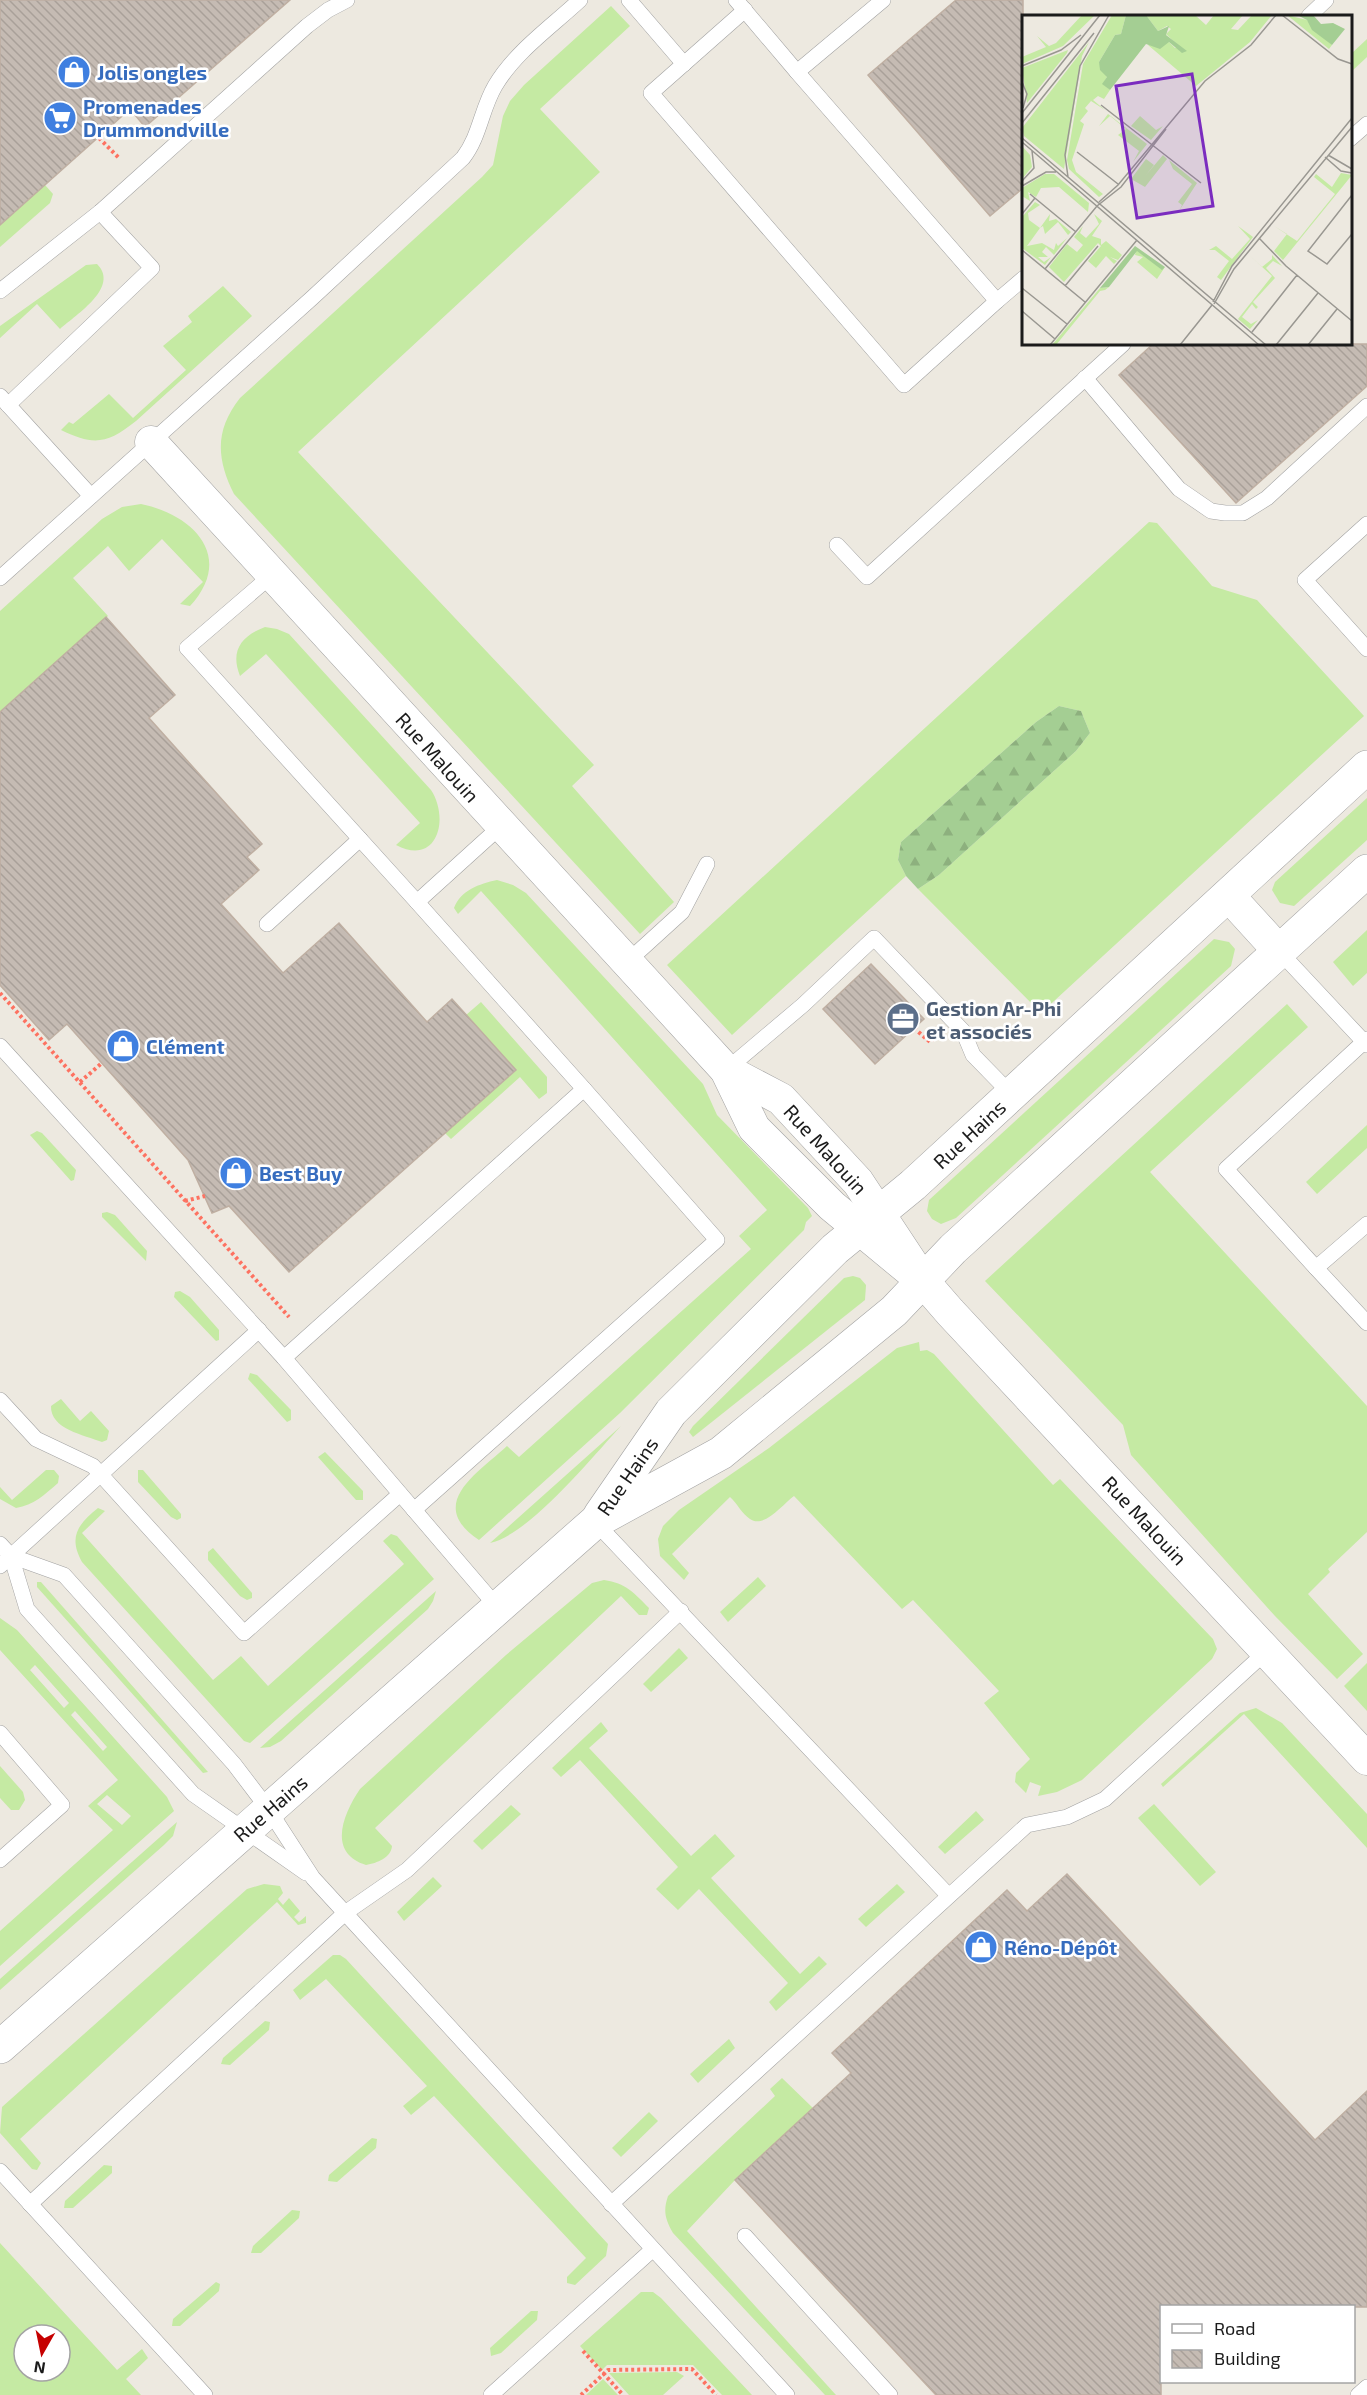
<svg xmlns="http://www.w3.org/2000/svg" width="1367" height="2395" font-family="'Exo 2',sans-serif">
<defs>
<pattern id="forest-firs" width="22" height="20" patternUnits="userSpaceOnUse" patternTransform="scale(1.5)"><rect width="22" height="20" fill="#a4ce93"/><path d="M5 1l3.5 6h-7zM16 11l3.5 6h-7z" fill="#8db07e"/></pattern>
<pattern id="building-back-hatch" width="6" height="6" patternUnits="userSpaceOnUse" patternTransform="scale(1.5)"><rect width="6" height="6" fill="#c5bbb3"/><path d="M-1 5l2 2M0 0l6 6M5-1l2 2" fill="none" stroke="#a9a099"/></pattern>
</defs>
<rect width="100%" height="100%" fill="#ede9e0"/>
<g fill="#c5eaa3" fill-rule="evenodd">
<path d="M611,6L630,26L540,109L600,172L298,452L594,765L572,786L674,902L640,934L234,494C216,458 215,430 240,398L482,177L493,165L503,116L510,101L524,85Z"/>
<path d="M1367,39V57L1351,72V54Z"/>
<path d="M45,185L53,194L50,203L0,247V225Z"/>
<path d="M97,264C120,287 77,314 60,329L37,304L0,338V326L86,265Z"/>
<path d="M223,286L252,316L136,421C107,444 94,446 61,430L69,422L73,424L109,394L133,418L186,370L163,346L192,322L188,316Z"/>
<path d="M141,504C194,515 235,557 190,606L180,604L203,582L162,539L129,571L108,546L73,578L108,616L0,712V611L102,519L122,507Z"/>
<path d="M1149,522L1157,523L1212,586L1257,600L1364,716L1041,1013L918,889L939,875L1076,751L1090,733L1081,711L1059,706L1036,722L901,842L898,860L906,876L732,1035L667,965Z"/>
<path d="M265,627L277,629L289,634L431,790C450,819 437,867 396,845L420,823L266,654L240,676C230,651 241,636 265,627Z"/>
<path d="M1367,798V840L1294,906L1280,903L1272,890L1275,882Z"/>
<path d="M497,880L513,885L526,893L703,1084L717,1115L808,1208L812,1216L806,1222L804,1230L620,1413L479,1540C425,1504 478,1473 507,1446L519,1457L751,1249L739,1236L767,1210L481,891L458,914L454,908C461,890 479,884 497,880Z"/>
<path d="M1367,930V973L1353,986L1333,962Z"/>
<path d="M1214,939L1229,942L1235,949L1231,966L956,1218L941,1224L932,1219L927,1211L929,1200Z"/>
<path d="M481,1002L547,1077V1093L539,1099L520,1077L451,1139L445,1133L515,1071L466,1015Z"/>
<path d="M1287,1004L1308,1027L1150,1172L1367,1406V1532L1328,1569L1330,1572L1308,1594L1363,1654L1337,1679L1275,1616L1131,1455L1123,1425L985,1281Z"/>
<path d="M1367,1125V1148L1317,1194L1306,1182Z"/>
<path d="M37,1131L42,1133L76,1170L74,1180L71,1181L30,1135Z"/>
<path d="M107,1212L115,1215L147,1251L146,1261L102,1217V1213Z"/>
<path d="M853,1276L860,1278L866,1285L865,1300L693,1437L689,1432L693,1426L844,1278Z"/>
<path d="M180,1291L190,1297L219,1330V1340L216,1341L174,1297L175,1292Z"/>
<path d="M919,1342L920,1351L927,1350L934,1354L1053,1485L1060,1479L1213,1639L1217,1649L1212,1659L1082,1780L1057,1792L1038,1796L1041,1786L1030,1782L1026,1793L1015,1782L1016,1773L1030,1759L984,1703L999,1691L913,1600L902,1609L794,1496C783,1504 764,1529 750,1519C742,1514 737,1503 730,1497L672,1554L689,1573L684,1580L660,1556L658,1539L663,1526L679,1510L769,1448L897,1348Z"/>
<path d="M250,1373L257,1375L291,1410V1420L287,1422L248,1379Z"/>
<path d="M61,1399L80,1421L91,1411L109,1431L107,1440L102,1442C84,1435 50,1429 51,1406Z"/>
<path d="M621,1426C593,1456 529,1535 490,1543Z"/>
<path d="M325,1452L363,1491V1500H356L318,1457Z"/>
<path d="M46,1470H54L59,1476L58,1483C44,1495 34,1505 16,1508L0,1499V1487L12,1500Z"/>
<path d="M138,1470H143L181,1514V1518L177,1520L171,1517L138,1482Z"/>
<path d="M98,1508L105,1511L82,1533L213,1680L241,1656L268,1686L404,1564L383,1541L391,1534L397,1536L434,1579L250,1743L244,1741L82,1562C68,1537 78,1524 98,1508Z"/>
<path d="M213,1548L252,1593V1598L247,1600L240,1596L208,1560V1552Z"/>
<path d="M758,1577L766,1586L728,1622L720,1612Z"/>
<path d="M604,1580C626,1583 634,1593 649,1608L647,1615H639L621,1596L375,1828L392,1846C391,1858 377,1863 366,1865C327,1853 343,1814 360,1789L506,1655L592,1583Z"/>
<path d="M37,1582H41L208,1772L203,1773L37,1587Z"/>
<path d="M436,1591L433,1601L428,1609L281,1741L270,1747L260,1748Z"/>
<path d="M0,1618L17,1630L167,1797L174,1811L0,1966V1931L113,1830L88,1806L118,1780L0,1650ZM35,1665L69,1703L64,1708L30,1670ZM75,1711L107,1747L103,1751L71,1715ZM107,1795L131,1816L122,1825L97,1804Z"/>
<path d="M679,1648L688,1658L651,1692L643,1684Z"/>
<path d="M1367,1663V1711L1344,1686Z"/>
<path d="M1256,1708L1282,1723L1367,1814V1848L1244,1714L1163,1787L1161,1784L1240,1713Z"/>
<path d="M601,1722L608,1731L589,1748L691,1856L715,1834L735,1856L711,1878L800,1974L819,1956L827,1964L776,2011L769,2002L788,1983L699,1889L678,1910L656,1889L678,1867L580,1760L561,1777L552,1768Z"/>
<path d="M0,1766L23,1792L25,1800L19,1810H11L0,1798Z"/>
<path d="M1154,1804L1216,1872L1200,1886L1138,1818Z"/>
<path d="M511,1805L521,1814L482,1850L473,1841Z"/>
<path d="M976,1811L984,1820L945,1854L938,1847Z"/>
<path d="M177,1822L173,1836L164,1845L0,1990V1979Z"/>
<path d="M433,1877L442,1886L404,1921L397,1912Z"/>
<path d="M264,1884L280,1886L283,1893L278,1899L283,1905L289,1898L300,1911L294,1917L299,1922L306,1916V1923L298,1925L277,1902L20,2139L41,2163L37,2170L32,2169L0,2133L2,2107L247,1889Z"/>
<path d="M897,1884L905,1892L866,1927L858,1919Z"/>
<path d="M333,1955H340L346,1959L608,2244L606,2256L575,2285L567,2283V2277L586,2258L434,2096L411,2115L403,2106L427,2086L326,1979L300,2000L293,1990Z"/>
<path d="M265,2021L270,2022L269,2030L230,2065L221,2064L223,2058Z"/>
<path d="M729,2039L735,2048L698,2083L690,2074Z"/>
<path d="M782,2078L813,2108L735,2180L687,2231L836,2395H825L673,2233C665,2219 663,2211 668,2196L775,2096L770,2089Z"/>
<path d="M649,2112L658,2121L621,2157L612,2148Z"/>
<path d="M372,2138L377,2139L376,2148L337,2182L328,2181L329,2175Z"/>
<path d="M104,2165L112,2166V2173L73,2208H64L65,2201Z"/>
<path d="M292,2210L300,2211L299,2218L261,2253H251L253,2246Z"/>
<path d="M0,2243L117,2370L142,2349L148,2358L126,2379L141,2395H0ZM24,2335H60V2371H24Z"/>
<path d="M216,2282L220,2284L219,2291L180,2326H172L173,2319Z"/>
<path d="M641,2292H653L661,2298L752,2395H722L693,2365H607L602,2370L580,2346Z"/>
<path d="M531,2311H538L537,2320L501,2353L491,2356L490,2348Z"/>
<path d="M677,2372L684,2376L663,2395H629L609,2373Z"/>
<path d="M603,2379L618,2395H586Z"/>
</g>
<path fill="url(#forest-firs)" d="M1059,706L1081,711L1090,733L1076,751L939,875L918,889L906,876L898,860L901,842L1036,722Z"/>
<g fill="url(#building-back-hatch)" stroke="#bfafa2" stroke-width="1.5">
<path d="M0,0H290L145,127L130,109L0,225Z"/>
<path d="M956,0H1023V188L990,216L868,75Z"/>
<path d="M1153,344H1367V386L1236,503L1119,375Z"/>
<path d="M106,617L175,695L149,718L262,844L247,857L259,870L221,904L283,973L339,923L427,1022L452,999L516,1070L289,1272L229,1206L212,1213L188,1160L67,1024L49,1040L0,985V712Z"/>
<path d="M871,964L924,1019L875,1064L823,1009Z"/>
<path d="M1067,1874L1315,2140L1367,2091V2307H1161V2395H936L735,2180L851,2073L832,2053L1007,1890L1027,1911Z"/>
</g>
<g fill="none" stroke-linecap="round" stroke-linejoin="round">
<g stroke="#a2a2a2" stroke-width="16">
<g id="service">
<path d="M629,0L684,64"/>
<path d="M736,0L797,72L883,0"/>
<path d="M745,10L651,93L904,385L997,301"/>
<path d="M1309,16L1326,0"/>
<path d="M797,72L997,301L1024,278"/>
<path d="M1350,139L1367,124"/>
<path d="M0,291L100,212L307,26L328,10L347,0"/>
<path d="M1085,378L1179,489L1211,511L1225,513H1243L1267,498L1367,406"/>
<path d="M0,396L91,496"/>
<path d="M8,405L152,268L100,212"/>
<path d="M1367,524L1305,580L1367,649"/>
<path d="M837,545L867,577L1123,344"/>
<path d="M272,575L187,648L417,902L501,826"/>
<path d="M0,578L312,298L463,158C480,136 481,110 495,86C515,52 551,27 580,0"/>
<path d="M267,924L360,839"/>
<path d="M1279,951L1367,1045"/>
<path d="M627,962L682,912L707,864"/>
<path d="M1367,1039L1226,1169L1316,1268L1367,1224"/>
<path d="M0,1046L284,1358L498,1608"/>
<path d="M726,1070L803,1005L874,938L963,1031L973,1055L1012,1095"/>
<path d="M1316,1268L1367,1323"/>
<path d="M284,1358L584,1089L417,902"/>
<path d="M0,1400L36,1439L93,1466L244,1633L400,1494"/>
<path d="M414,1510L717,1240L584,1089"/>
<path d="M595,1522L948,1895"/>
<path d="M0,1544L11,1556L27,1609L193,1794L306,1873"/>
<path d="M11,1556L64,1575L234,1764L269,1810L313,1878L787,2395"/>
<path d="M0,1566L259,1330"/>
<path d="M0,1733L62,1805L0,1860"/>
<path d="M0,2171L205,2395"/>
<path d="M30,2204L345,1913L407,1870L681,1611"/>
<path d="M611,2204L1027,1825L1067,1817L1105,1799L1267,1651"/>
<path d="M745,2236L890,2395"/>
<path d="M491,2395L652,2250"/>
<path d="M1358,2395L1367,2387"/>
</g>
</g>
<g stroke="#a2a2a2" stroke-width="33">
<g id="minor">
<path d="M151,442L726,1070L754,1128L832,1206L924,1282"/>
<path d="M1228,895L1279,951"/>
<path d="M726,1070L781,1099L858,1182L924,1282L950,1312L1367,1759"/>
</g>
</g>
<g stroke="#a2a2a2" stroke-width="34">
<g id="tertiary">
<path d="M600,1515L671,1412L835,1249L913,1185L1367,767"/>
<path d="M0,2047L595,1522L721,1453L894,1311L953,1249L1367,871"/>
</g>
</g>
<g stroke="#fd7261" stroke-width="4" stroke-dasharray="3 3" stroke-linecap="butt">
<path d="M99,138L119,158"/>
<path d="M0,993L289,1317"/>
<path d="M914,1028L930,1042L934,1038"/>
<path d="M80,1082L102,1063"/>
<path d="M185,1201L205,1196"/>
<path d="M583,2351L623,2395"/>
<path d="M581,2395L608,2370L692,2369L716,2395"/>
</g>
<use href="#service" stroke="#fff" stroke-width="15"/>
<use href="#minor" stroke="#fff" stroke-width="32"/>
<use href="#tertiary" stroke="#fff" stroke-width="33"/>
</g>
<defs>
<g id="shop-disc" transform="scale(1.725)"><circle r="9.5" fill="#3f7fe0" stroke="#fff"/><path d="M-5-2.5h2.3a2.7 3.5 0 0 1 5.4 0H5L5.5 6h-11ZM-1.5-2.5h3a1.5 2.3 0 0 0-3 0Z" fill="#fff"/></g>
<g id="supermarket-disc" transform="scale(1.725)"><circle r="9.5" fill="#3f7fe0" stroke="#fff"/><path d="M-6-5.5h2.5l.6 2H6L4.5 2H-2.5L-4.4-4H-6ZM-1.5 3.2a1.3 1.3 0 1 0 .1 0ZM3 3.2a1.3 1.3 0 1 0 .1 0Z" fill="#fff"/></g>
<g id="office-disc" transform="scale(1.725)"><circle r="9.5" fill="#5c6f8a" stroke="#fff"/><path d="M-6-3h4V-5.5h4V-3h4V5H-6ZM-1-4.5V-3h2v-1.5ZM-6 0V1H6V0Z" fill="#fff"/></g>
</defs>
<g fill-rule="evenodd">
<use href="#shop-disc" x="74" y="72"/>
<use href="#supermarket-disc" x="60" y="118"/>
<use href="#office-disc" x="903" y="1019"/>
<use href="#shop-disc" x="123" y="1046"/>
<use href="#shop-disc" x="236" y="1173"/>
<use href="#shop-disc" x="981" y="1947"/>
</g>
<g text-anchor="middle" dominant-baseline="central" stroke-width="5" stroke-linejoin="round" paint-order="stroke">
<g font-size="20" font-weight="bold" fill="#366cbe" stroke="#fff" text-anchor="start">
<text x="97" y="72">Jolis ongles</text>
<text x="83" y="106">Promenades<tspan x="83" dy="23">Drummondville</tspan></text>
<text x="146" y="1046">Clément</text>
<text x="259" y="1173">Best Buy</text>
<text x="1004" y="1947">Réno-Dépôt</text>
</g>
<g font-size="20" fill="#1b1b1b" stroke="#fff">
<text transform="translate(438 757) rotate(48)">Rue Malouin</text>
<text transform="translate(969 1134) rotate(-43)">Rue Hains</text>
<text transform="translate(826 1149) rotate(48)">Rue Malouin</text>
<text transform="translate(627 1476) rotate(-55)">Rue Hains</text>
<text transform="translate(1145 1520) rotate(47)">Rue Malouin</text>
<text transform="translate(270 1808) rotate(-41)">Rue Hains</text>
</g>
<g font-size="20" font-weight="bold" fill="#4e5e75" stroke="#fff" text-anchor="start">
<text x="926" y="1008">Gestion Ar-Phi<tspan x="926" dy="23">et associés</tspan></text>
</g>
</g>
<g transform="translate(1022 15)">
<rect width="330" height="330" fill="#ede9e0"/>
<path d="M60,0H73L41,31L0,49V42L24,32L15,21L27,31L34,28ZM90,0H104L99,19L93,20L77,47L85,62L81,69L88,75L82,84L76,81L71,85L83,95L69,86L63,93L66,96L58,106L62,109L50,145L54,157L81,179L77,182L47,154L45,145L61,49ZM124,0H173L184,10L192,0H221L209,14L216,15L230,0H250L228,27L174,71L126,30L147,27L153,33L158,32L144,19L149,14L145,11L136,16ZM265,0L285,5L310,30L307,34ZM67,27L60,41L42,154L2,121L0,113ZM46,35L45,38L5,88L0,53ZM86,99L125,129L111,147L117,136L96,120L104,114L88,101L77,111ZM118,101L134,115L141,111L129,125L109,111ZM0,131L8,140L10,152L0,164ZM141,140L145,144L123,172L109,164L124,144L132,150L124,160ZM147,145L175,168L157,196L160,190L156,187L170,169L151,154ZM319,158L330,160L261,245L252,236L265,219L252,211L275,226L313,179L292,162L294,159L310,172ZM23,159H32L67,188L66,197L37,172L19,173L14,182L6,177L8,186L0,181V173ZM13,187L18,190L6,198L7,205L18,213L28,199L27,206L34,204L49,217L46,220L36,207L23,219L21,211L18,213L5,231L20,228L32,235L34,228L36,231L45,223L32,240L24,232L20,237L26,242H16L22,247L29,242L23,250L0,233V202ZM72,199L80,206L70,221L79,224V230L84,226L100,240L96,245L88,242L95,246L92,249L84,241L74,253L66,246L79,231L76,228L42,267L27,252L45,229L55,237L61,230L52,222L61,211L58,218L64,223L77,209ZM216,211L231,222L199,265L195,262L207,246L193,235H187L194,231L210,244L228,224ZM114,236H118L139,254L143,252L135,264L115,247L121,242L113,240ZM227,240L240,252L250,244V240L260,251L251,246L244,253L253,263L231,287L236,292L234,294L230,289L220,302L229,309L236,305L228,314L216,304L250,261ZM87,272L83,275L78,276L34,330H30L78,273Z" fill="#c5eaa3"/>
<path d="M104,0H124L136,16L147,11L144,20L165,36L160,38L147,27L138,34L124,29L88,75L80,69L85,62L78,55L77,47L93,20L99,19ZM275,0H291L299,9L311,8L323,14L310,30L290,15L285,5ZM113,231L143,252L140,255L115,236L87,272L78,273Z" fill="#a4ce93"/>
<path fill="none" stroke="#999791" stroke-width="1.5" d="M260,0L316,44L330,49M0,51L39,35L59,20M0,67L5,79L1,93M79,90L179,168M0,98L78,0M0,108L72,18M0,123L244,330M0,127L237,330M55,137L96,169M306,140L330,154M303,142L319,156L330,158M46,162L43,140L58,51L87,0M0,166L12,153L10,136M0,171L24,157H34M8,179L54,217M330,180L286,236L305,249L330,219M77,187L96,170L183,66L229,30L254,0M0,199L13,183M237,223L264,251L330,306M0,235L63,287M23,254L75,191L99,172L144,114M43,271L76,231M0,273L45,309M191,287L210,251L330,103M192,289L212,254L330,112M0,296L33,324M230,317L275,260M28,330L115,225M158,330L190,290M254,330L296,278M286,330L315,294"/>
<path fill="#7b2cbf" fill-opacity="0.15" stroke="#7b2cbf" stroke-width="3" d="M170,59L191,191L115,203L94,71Z"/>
<rect width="330" height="330" fill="none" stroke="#1b1b1b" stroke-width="3"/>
</g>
<rect x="1160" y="2305" width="195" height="78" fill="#ffffff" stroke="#a4a4a4" stroke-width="1.5"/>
<rect x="1172" y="2324" width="30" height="9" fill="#ffffff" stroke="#a4a4a4" stroke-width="1.5"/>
<text x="1214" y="2335" font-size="18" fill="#1b1b1b">Road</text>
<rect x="1172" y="2350" width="30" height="18" fill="url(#building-back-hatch)" stroke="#a4a4a4" stroke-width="1.5"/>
<text x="1214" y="2365" font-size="18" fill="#1b1b1b">Building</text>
<g transform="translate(42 2353) rotate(189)"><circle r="28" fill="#ffffff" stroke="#a4a4a4" stroke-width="1.5"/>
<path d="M0-4.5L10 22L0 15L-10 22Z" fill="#c60100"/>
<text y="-9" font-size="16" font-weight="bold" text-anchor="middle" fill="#1b1b1b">N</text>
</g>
</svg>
